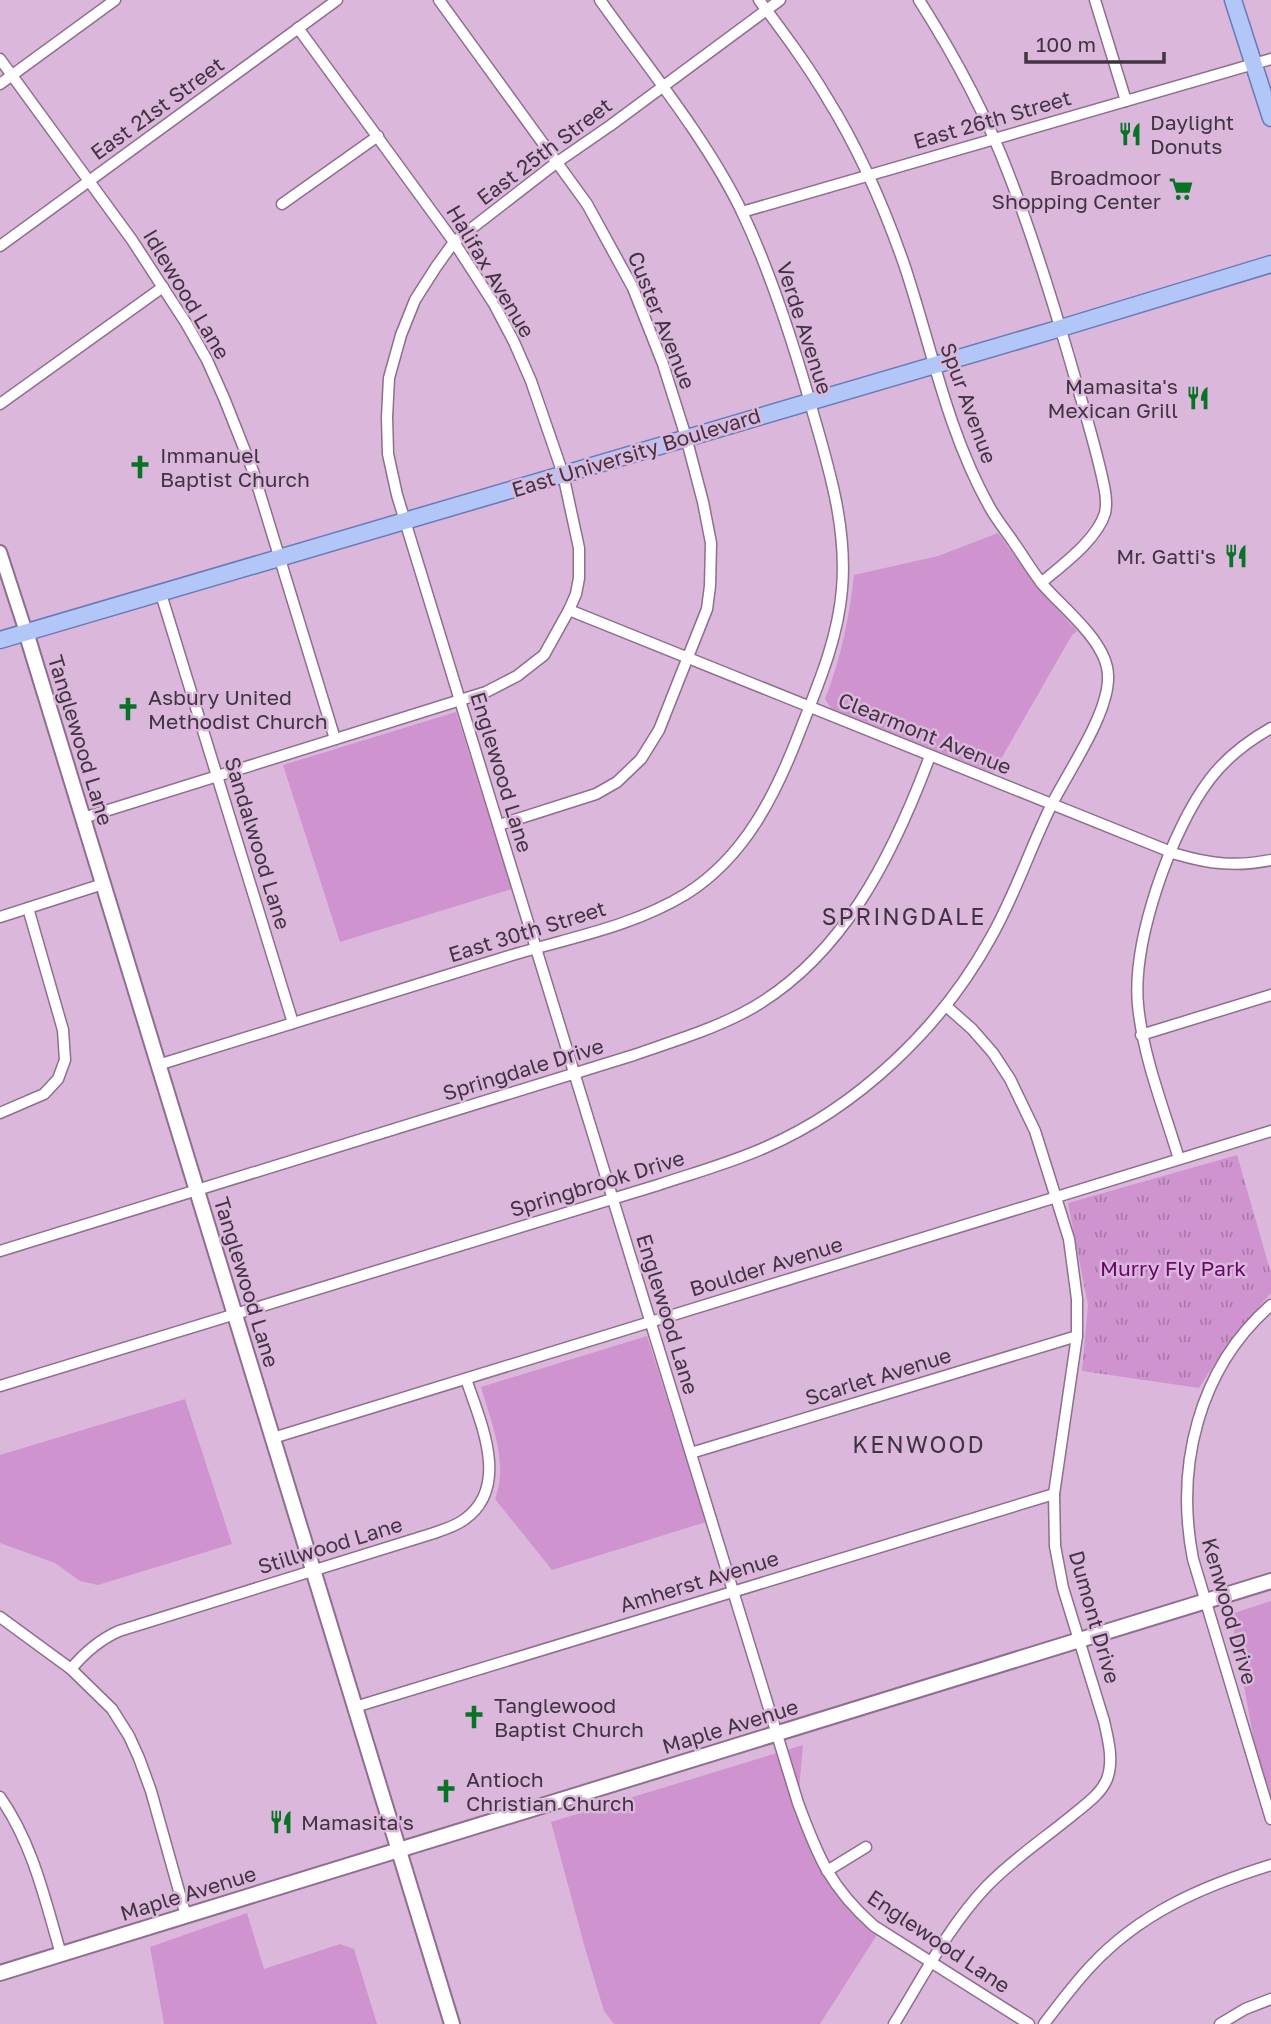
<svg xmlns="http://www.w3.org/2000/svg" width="1271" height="2024" font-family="'Golos Text',sans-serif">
<defs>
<pattern id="park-tufts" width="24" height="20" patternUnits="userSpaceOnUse" patternTransform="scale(1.75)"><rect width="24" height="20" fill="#cf94cf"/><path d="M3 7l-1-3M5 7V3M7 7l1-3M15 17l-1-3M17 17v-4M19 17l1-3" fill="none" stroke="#aa79aa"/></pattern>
</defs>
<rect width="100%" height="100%" fill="#dbb8db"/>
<g fill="#cf94cf">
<path d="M998,533L1041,592L1077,631L1072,635L993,773L831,708L825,699C841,658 849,619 854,575L938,556Z"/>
<path d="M456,712L512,889L340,942L283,765Z"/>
<path d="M647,1336L706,1522L552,1570L495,1499C509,1462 491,1423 481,1387Z"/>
<path d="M185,1399L232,1544L98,1585L80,1581L55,1563L0,1543V1455Z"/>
<path d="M1271,1601V1795L1264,1797L1231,1614Z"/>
<path d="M803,1745L798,1803L827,1871L880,1930L820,2024H614L604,2011L585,1948L551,1822Z"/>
<path d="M247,1913L264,1969L340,1944L354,1949L377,2024H164L150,1947Z"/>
</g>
<path fill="url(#park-tufts)" d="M1237,1155L1271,1273V1293L1226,1346L1199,1388L1082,1371L1088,1305L1068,1203Z"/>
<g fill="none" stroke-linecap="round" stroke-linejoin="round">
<g stroke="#8f6e8f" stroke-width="13">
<g id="minor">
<path d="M439,0L587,204L633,288L663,364L686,437L703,502L711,543L710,586L707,609L659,730L641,759L617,782L596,794L499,825"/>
<path d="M780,0L611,125L556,163L454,242L436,267L415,300L401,335L389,378L387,417L388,454L397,495L798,1803C818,1857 830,1887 874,1926L1029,2024"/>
<path d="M919,0C954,55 986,114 1009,175C1032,234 1051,296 1069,357C1081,400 1095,442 1104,486C1106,495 1107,504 1105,513C1097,540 1062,565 1041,583"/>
<path d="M1095,0L1126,101"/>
<path d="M0,59L132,240L186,323L207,360L224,398L253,471L335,739"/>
<path d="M0,84L115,0"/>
<path d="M282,204L378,136"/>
<path d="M742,212L1271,59"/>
<path d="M0,246L337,0"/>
<path d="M0,404L163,287"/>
<path d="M161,594L293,1023"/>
<path d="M569,610L1176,854C1209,864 1237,867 1271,860"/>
<path d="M83,818L486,692L517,676L544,655L569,610L576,594L579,578V548L563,474L531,381L514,342L494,304L454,242L298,28"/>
<path d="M0,917L103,884"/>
<path d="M1141,1035L1271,995"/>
<path d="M158,1065C275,1029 392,992 509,956C568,938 632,927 686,894C745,857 776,794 800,731C818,685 838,639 842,589C847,531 831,475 815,420C796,351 774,280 743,214C707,139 648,68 600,0"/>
<path d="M0,1113L44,1094L58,1079L65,1060L63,1030L28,908"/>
<path d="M1179,1159C1164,1109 1143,1057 1138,1005C1132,941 1171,830 1210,779C1226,758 1248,741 1271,728"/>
<path d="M0,1251L634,1055C671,1042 708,1031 743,1013C842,961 893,855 930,756"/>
<path d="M1271,1305C1198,1369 1175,1467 1193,1559L1271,1819"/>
<path d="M0,1386L658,1185C694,1173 730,1163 764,1148C857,1108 941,1028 990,939C1015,896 1030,848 1052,804C1069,770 1110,712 1108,675C1107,642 1064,609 1044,586C1033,573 1024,557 1014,543C1006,531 996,519 989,506C947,430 932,349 905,267C885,209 860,151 827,98C807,64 783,32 759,0"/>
<path d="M273,1438L1271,1131"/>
<path d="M691,1453L1077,1336"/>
<path d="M0,1617L71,1669L112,1709L129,1736L139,1758L151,1791L186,1916"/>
<path d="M71,1669C85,1652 99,1640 119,1631L431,1534C442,1530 455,1527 465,1519C511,1486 480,1421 466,1379"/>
<path d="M355,1707L1054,1494"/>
<path d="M0,1797C33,1844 45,1900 61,1954"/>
<path d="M827,1871L866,1847"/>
<path d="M894,2024C923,1977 948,1927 987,1886C1013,1859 1045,1838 1074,1814C1086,1804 1101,1794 1107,1779C1114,1760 1108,1739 1104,1721L1063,1588L1055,1546L1054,1494L1077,1336V1299L1069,1239L1035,1131L1010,1079L993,1053L972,1029L946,1006"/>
<path d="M1044,2024C1059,2004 1074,1984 1091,1966C1140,1913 1203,1886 1271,1865"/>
<path d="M1220,2024L1245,2009L1271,1999"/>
</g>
</g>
<g stroke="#8f6e8f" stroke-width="16">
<path id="tertiary" d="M0,552L26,632"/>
</g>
<g stroke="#8f6e8f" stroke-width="18">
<g id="secondary">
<path d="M26,632L452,2024"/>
<path d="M0,1973L1271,1581"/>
</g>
</g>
<g stroke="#697ab5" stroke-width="19">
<g id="primary">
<path d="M1233,0L1271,118"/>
<path d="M0,640L1061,328L1271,264"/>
</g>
</g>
<use href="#minor" stroke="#fff" stroke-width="10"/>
<use href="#tertiary" stroke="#fff" stroke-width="12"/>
<use href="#secondary" stroke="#fff" stroke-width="14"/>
<use href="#primary" stroke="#b2c6f8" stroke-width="16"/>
</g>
<defs>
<g id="restaurant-bare" transform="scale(1.89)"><path d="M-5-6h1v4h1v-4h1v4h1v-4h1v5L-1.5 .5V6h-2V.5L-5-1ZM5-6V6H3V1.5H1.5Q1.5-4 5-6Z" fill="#087325" stroke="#dbb8db" stroke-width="2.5" paint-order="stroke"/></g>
<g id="supermarket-bare" transform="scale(1.89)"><path d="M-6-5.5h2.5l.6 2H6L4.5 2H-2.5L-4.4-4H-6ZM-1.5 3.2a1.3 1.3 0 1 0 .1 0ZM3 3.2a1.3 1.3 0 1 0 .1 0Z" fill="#087325" stroke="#dbb8db" stroke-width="2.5" paint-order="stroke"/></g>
<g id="church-bare" transform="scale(1.89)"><path d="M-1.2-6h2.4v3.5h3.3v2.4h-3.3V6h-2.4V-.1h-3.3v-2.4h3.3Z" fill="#087325" stroke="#dbb8db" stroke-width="2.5" paint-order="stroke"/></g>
</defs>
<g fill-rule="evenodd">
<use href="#restaurant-bare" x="1130" y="134"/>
<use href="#supermarket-bare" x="1181" y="189"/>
<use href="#restaurant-bare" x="1198" y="398"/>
<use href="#church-bare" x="140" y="467"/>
<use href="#restaurant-bare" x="1236" y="556"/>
<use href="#church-bare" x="128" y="709"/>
<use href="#church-bare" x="474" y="1717"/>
<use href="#church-bare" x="446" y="1791"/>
<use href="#restaurant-bare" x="281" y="1822"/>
</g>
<g text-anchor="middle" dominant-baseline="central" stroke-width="5" stroke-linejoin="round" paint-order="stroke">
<g font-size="21" fill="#413341" stroke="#dbb8db">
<text transform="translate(157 108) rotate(-36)">East 21st Street</text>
<text transform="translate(992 119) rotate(-16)">East 26th Street</text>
<text transform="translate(544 151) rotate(-37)">East 25th Street</text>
<text transform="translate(491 271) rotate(59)">Halifax Avenue</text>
<text transform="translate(187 294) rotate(59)">Idlewood Lane</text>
<text transform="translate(662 320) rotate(68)">Custer Avenue</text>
<text transform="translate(805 328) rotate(72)">Verde Avenue</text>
<text transform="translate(969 403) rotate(70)">Spur Avenue</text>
<text transform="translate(636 452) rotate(-17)">East University Boulevard</text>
<text transform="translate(925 733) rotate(22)">Clearmont Avenue</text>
<text transform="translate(81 740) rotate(73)">Tanglewood Lane</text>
<text transform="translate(502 772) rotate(73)">Englewood Lane</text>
<text transform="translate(258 843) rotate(73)">Sandalwood Lane</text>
<text transform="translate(527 931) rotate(-17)">East 30th Street</text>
<text transform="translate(523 1069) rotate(-17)">Springdale Drive</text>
<text transform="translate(597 1183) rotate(-17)">Springbrook Drive</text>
<text transform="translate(766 1266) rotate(-17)">Boulder Avenue</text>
<text transform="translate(247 1282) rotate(73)">Tanglewood Lane</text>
<text transform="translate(668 1314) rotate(73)">Englewood Lane</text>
<text transform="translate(878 1376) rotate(-17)">Scarlet Avenue</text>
<text transform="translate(330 1545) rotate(-17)">Stillwood Lane</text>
<text transform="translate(699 1581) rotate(-17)">Amherst Avenue</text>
<text transform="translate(1230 1611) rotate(74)">Kenwood Drive</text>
<text transform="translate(1095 1617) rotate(74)">Dumont Drive</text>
<text transform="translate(730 1726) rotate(-17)">Maple Avenue</text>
<text transform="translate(188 1893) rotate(-17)">Maple Avenue</text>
<text transform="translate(939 1941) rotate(34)">Englewood Lane</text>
</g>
<g font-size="21" fill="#413341" stroke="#dbb8db" text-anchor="start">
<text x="1150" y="122">Daylight<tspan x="1150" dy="24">Donuts</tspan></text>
<text x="1161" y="177" text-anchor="end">Broadmoor<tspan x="1161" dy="24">Shopping Center</tspan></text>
<text x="1178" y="386" text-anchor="end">Mamasita's<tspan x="1178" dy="24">Mexican Grill</tspan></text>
<text x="160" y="455">Immanuel<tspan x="160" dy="24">Baptist Church</tspan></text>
<text x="1216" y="556" text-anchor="end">Mr. Gatti's</text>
<text x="148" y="697">Asbury United<tspan x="148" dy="24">Methodist Church</tspan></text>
<text x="494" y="1705">Tanglewood<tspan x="494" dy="24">Baptist Church</tspan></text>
<text x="466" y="1779">Antioch<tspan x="466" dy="24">Christian Church</tspan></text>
<text x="301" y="1822">Mamasita's</text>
</g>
<g font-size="21" fill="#68066d" stroke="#dbb8db">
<text x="1173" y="1268">Murry Fly Park</text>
</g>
<g font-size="23" letter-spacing="2" fill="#413341" stroke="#dbb8db">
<text x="904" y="916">SPRINGDALE</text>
<text x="919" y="1444">KENWOOD</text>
</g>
</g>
<path d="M1026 52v10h138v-10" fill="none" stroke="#413341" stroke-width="3.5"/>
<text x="1036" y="52" font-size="21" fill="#413341" stroke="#dbb8db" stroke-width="5" paint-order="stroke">100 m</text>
</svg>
